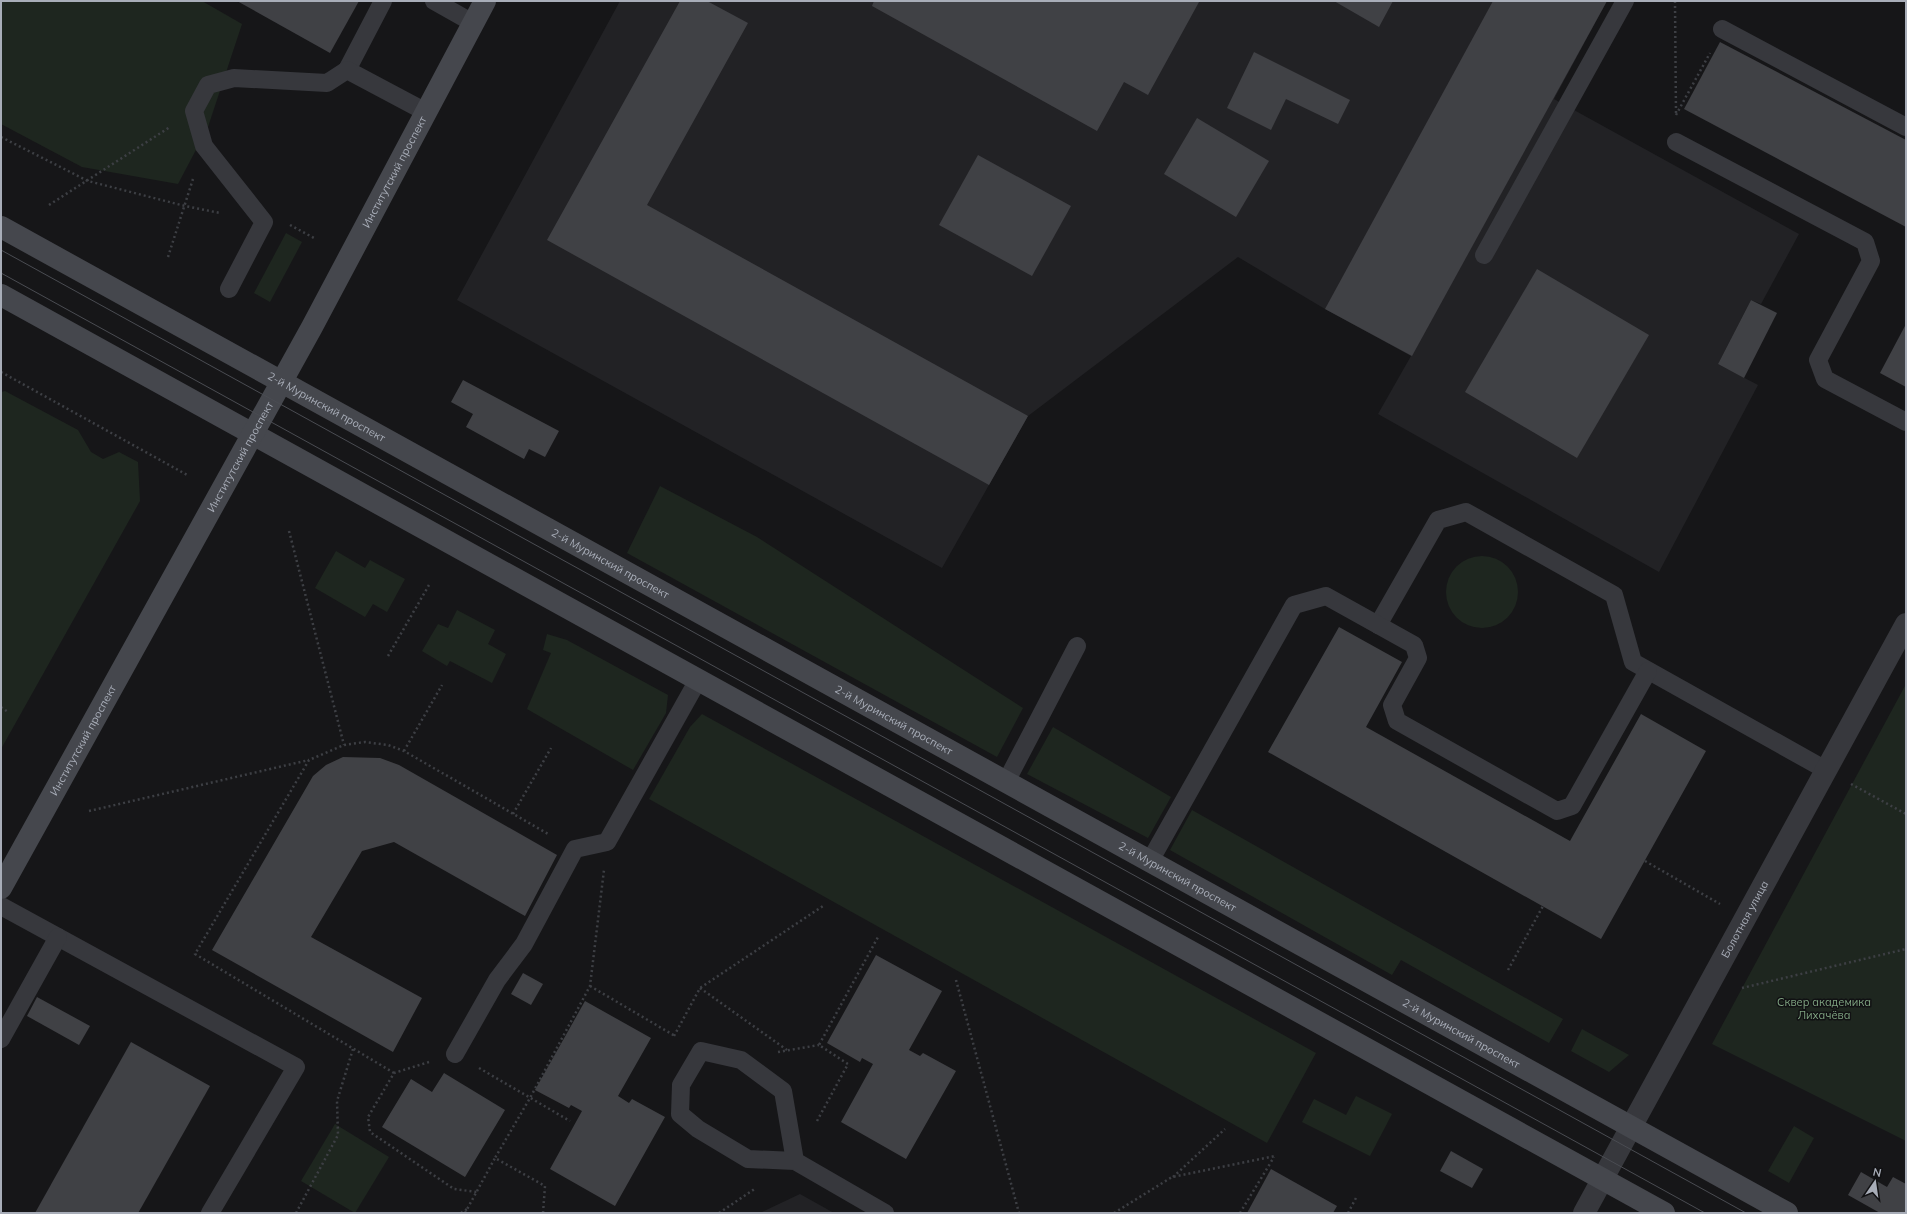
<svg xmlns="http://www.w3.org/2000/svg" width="1907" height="1214" font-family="Mulish,sans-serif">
<rect width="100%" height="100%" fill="#161618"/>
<g fill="#222225">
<path d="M620,1H1607L1554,99L1799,234L1761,304L1751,300L1718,364L1758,385L1659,572L1378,414L1411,356L1325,309L1238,257L1028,416L942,568L457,300Z"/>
<path d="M800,1194L834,1213H760Z"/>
</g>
<g fill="#1e261f">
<path d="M1,1H202L242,24L208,127L178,184L82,167L1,124Z"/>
<path d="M286,233L302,242L270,302L254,293Z"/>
<path d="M5,391L78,430L91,452L103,459L119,452L138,462L140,501L1,749V392Z"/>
<path d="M660,486L757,537L1023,708L997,757L627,553Z"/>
<path d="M336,551L365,568L370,560L405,579L387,612L373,604L365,617L315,588Z"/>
<circle cx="1482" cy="592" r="36"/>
<path d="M457,610L495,630L488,644L506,654L492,683L450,661L447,666L422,651L438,624L448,628Z"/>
<path d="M547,634L567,640L668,695L666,713L633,770L527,709L551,653L543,650Z"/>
<path d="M1906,684V1141L1712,1044Z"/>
<path d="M702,714L1316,1053L1267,1143L649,799L690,727Z"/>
<path d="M1053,727L1171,797L1148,838L1027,774Z"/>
<path d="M1192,810L1563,1019L1549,1043L1401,960L1392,975L1170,850Z"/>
<path d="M1582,1029L1629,1055L1609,1072L1571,1051Z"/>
<path d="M1356,1096L1392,1114L1370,1156L1302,1122L1314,1099L1346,1115Z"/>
<path d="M335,1124L389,1157L355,1213L301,1181Z"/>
<path d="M1794,1126L1814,1138L1789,1183L1768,1171Z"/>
</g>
<g fill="#404145">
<path d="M237,1H359L330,53Z"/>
<path d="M680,1H707L748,23L647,205L1028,416L989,485L547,240Z"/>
<path d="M874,1H1197L1199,2L1148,95L1124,82L1097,131L872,6Z"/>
<path d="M1334,1H1393L1379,27Z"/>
<path d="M1493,1H1607L1412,356L1325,309Z"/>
<path d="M1720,42L1906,140V227L1684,109Z"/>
<path d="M1254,52L1350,100L1338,124L1286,99L1271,130L1227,108Z"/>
<path d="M1197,118L1269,161L1236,217L1164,174Z"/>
<path d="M978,155L1071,206L1032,276L939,225Z"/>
<path d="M1537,269L1649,335L1577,458L1465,392Z"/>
<path d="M1751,300L1777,313L1744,378L1718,364Z"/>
<path d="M1906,324V387L1880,373Z"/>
<path d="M463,380L559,431L545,457L529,449L524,459L466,427L473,414L451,402Z"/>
<path d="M1339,627L1402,662L1366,727L1570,841L1641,714L1706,751L1601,939L1268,752Z"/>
<path d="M343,757L380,758L399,765L557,855L525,916L394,842L362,851L311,937L422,998L393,1052L212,950L313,776L326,765Z"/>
<path d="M876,955L942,991L909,1050L920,1056L923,1053L956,1071L906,1159L841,1122L873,1064L862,1058L860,1062L827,1043Z"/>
<path d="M523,973L543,984L531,1005L511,994Z"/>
<path d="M37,997L90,1026L79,1045L27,1016Z"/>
<path d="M585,1001L651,1038L618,1096L629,1103L632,1099L665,1117L615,1206L550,1169L582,1111L571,1105L569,1108L535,1090Z"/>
<path d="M131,1042L210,1086L141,1208L138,1213H35Z"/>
<path d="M444,1073L505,1110L465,1177L382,1127L411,1079L432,1092Z"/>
<path d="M1451,1151L1483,1169L1472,1188L1440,1171Z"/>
<path d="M1271,1169L1337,1206L1333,1213H1247Z"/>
<path d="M1861,1172L1887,1187L1893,1177L1906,1184V1213H1880L1848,1195Z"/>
</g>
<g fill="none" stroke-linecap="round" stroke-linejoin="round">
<g stroke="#3d3f44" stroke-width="2.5" stroke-dasharray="2 3" stroke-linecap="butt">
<path d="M1675,1L1676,114"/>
<path d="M1676,115L1710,53"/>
<path d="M1,137L88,181L185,206L220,213"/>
<path d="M49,205L170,127"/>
<path d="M290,225L314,238"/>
<path d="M168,257L193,179"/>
<path d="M1,372L189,476"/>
<path d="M289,531L344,745"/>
<path d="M388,656L429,585"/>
<path d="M1,707L8,712"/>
<path d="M404,751L442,685"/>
<path d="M1851,784L1906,814"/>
<path d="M89,811L309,760"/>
<path d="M513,814L551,748"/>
<path d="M1645,861L1720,904"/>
<path d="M1508,970L1543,906"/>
<path d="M956,980L1019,1213"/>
<path d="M590,986L675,1036"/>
<path d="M700,988L787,1050"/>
<path d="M1742,988L1906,949"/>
<path d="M674,1036L700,988L823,906"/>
<path d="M778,1052L819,1045"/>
<path d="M429,1062L394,1073L368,1117L370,1132L454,1189L477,1192"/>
<path d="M479,1068L570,1121"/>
<path d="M394,1073L195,954L309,760L344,745L365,742L388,745L404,751L550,835"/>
<path d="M817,1121L848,1064L819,1045L878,937"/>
<path d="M1173,1177L1225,1129"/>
<path d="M296,1213L338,1135L337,1101L353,1049"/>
<path d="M461,1213L467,1209"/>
<path d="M465,1213L495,1158"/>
<path d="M543,1213L545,1186L495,1158L530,1098L590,986L604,870"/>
<path d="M719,1213L756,1188"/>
<path d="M1114,1213L1172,1177L1275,1156"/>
<path d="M1240,1213L1274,1157"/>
<path d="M1348,1213L1357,1196"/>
</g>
<g stroke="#37383d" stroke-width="18">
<path d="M434,1L473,23"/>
<path d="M1722,29L1906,127"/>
<path d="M347,70L383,1"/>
<path d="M1676,142L1865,242L1871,261L1818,360L1825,379L1906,422"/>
<path d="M1484,255L1625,1"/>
<path d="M229,289L264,222L204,146L194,111L208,85L234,78L327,83L347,70L426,112"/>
<path d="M1378,625L1438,520L1466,512L1614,595L1633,662L1826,770"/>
<path d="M1006,782L1077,646"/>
<path d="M1150,861L1294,605L1326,596L1414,645L1418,658L1392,705L1397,721L1557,811L1572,806L1648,671"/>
<path d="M1,906L296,1067L210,1213"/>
<path d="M1,1039L58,937"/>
<path d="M455,1054L497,980L524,944L575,849L607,842L698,680"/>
<path d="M795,1161L783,1091L741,1060L701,1051L681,1085L680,1114L698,1129L748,1159L795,1161L885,1213"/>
</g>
<path stroke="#37383d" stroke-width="22" id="s1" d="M1584,1213L1906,624"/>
<g stroke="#45474d" stroke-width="22">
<path id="s2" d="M1,227L1787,1213"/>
<path d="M1,295L1664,1213"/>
<path id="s3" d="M1,888L312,327L485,1"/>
</g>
<g stroke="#4a4c52" stroke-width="1">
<path d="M1,250L1746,1213"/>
<path d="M1,273L1705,1213"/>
</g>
</g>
<g text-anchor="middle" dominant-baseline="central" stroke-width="3" stroke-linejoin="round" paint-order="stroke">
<g font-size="11" fill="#a8adb8" stroke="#111113">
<text stroke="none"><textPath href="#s3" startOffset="817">Институтский проспект</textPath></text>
<text stroke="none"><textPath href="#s2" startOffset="372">2-й Муринский проспект</textPath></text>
<text stroke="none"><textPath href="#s3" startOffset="493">Институтский проспект</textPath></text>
<text stroke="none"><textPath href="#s2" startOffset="696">2-й Муринский проспект</textPath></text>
<text stroke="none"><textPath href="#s2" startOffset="1020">2-й Муринский проспект</textPath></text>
<text stroke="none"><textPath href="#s3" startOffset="169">Институтский проспект</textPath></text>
<text stroke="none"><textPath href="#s2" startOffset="1344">2-й Муринский проспект</textPath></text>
<text stroke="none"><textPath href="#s1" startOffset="335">Болотная улица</textPath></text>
<text stroke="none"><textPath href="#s2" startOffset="1668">2-й Муринский проспект</textPath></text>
</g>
<g font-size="11" fill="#7fa381" stroke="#111113">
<text x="1824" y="1002">Сквер академика<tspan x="1824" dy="13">Лихачёва</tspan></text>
</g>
</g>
<rect width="1907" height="1214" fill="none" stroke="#a8adb8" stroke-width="4"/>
<g transform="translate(1875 1182) rotate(13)" stroke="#111113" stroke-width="3" paint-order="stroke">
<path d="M0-3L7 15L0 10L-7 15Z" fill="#a8adb8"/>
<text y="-6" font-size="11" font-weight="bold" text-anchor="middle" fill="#a8adb8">N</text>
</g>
</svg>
